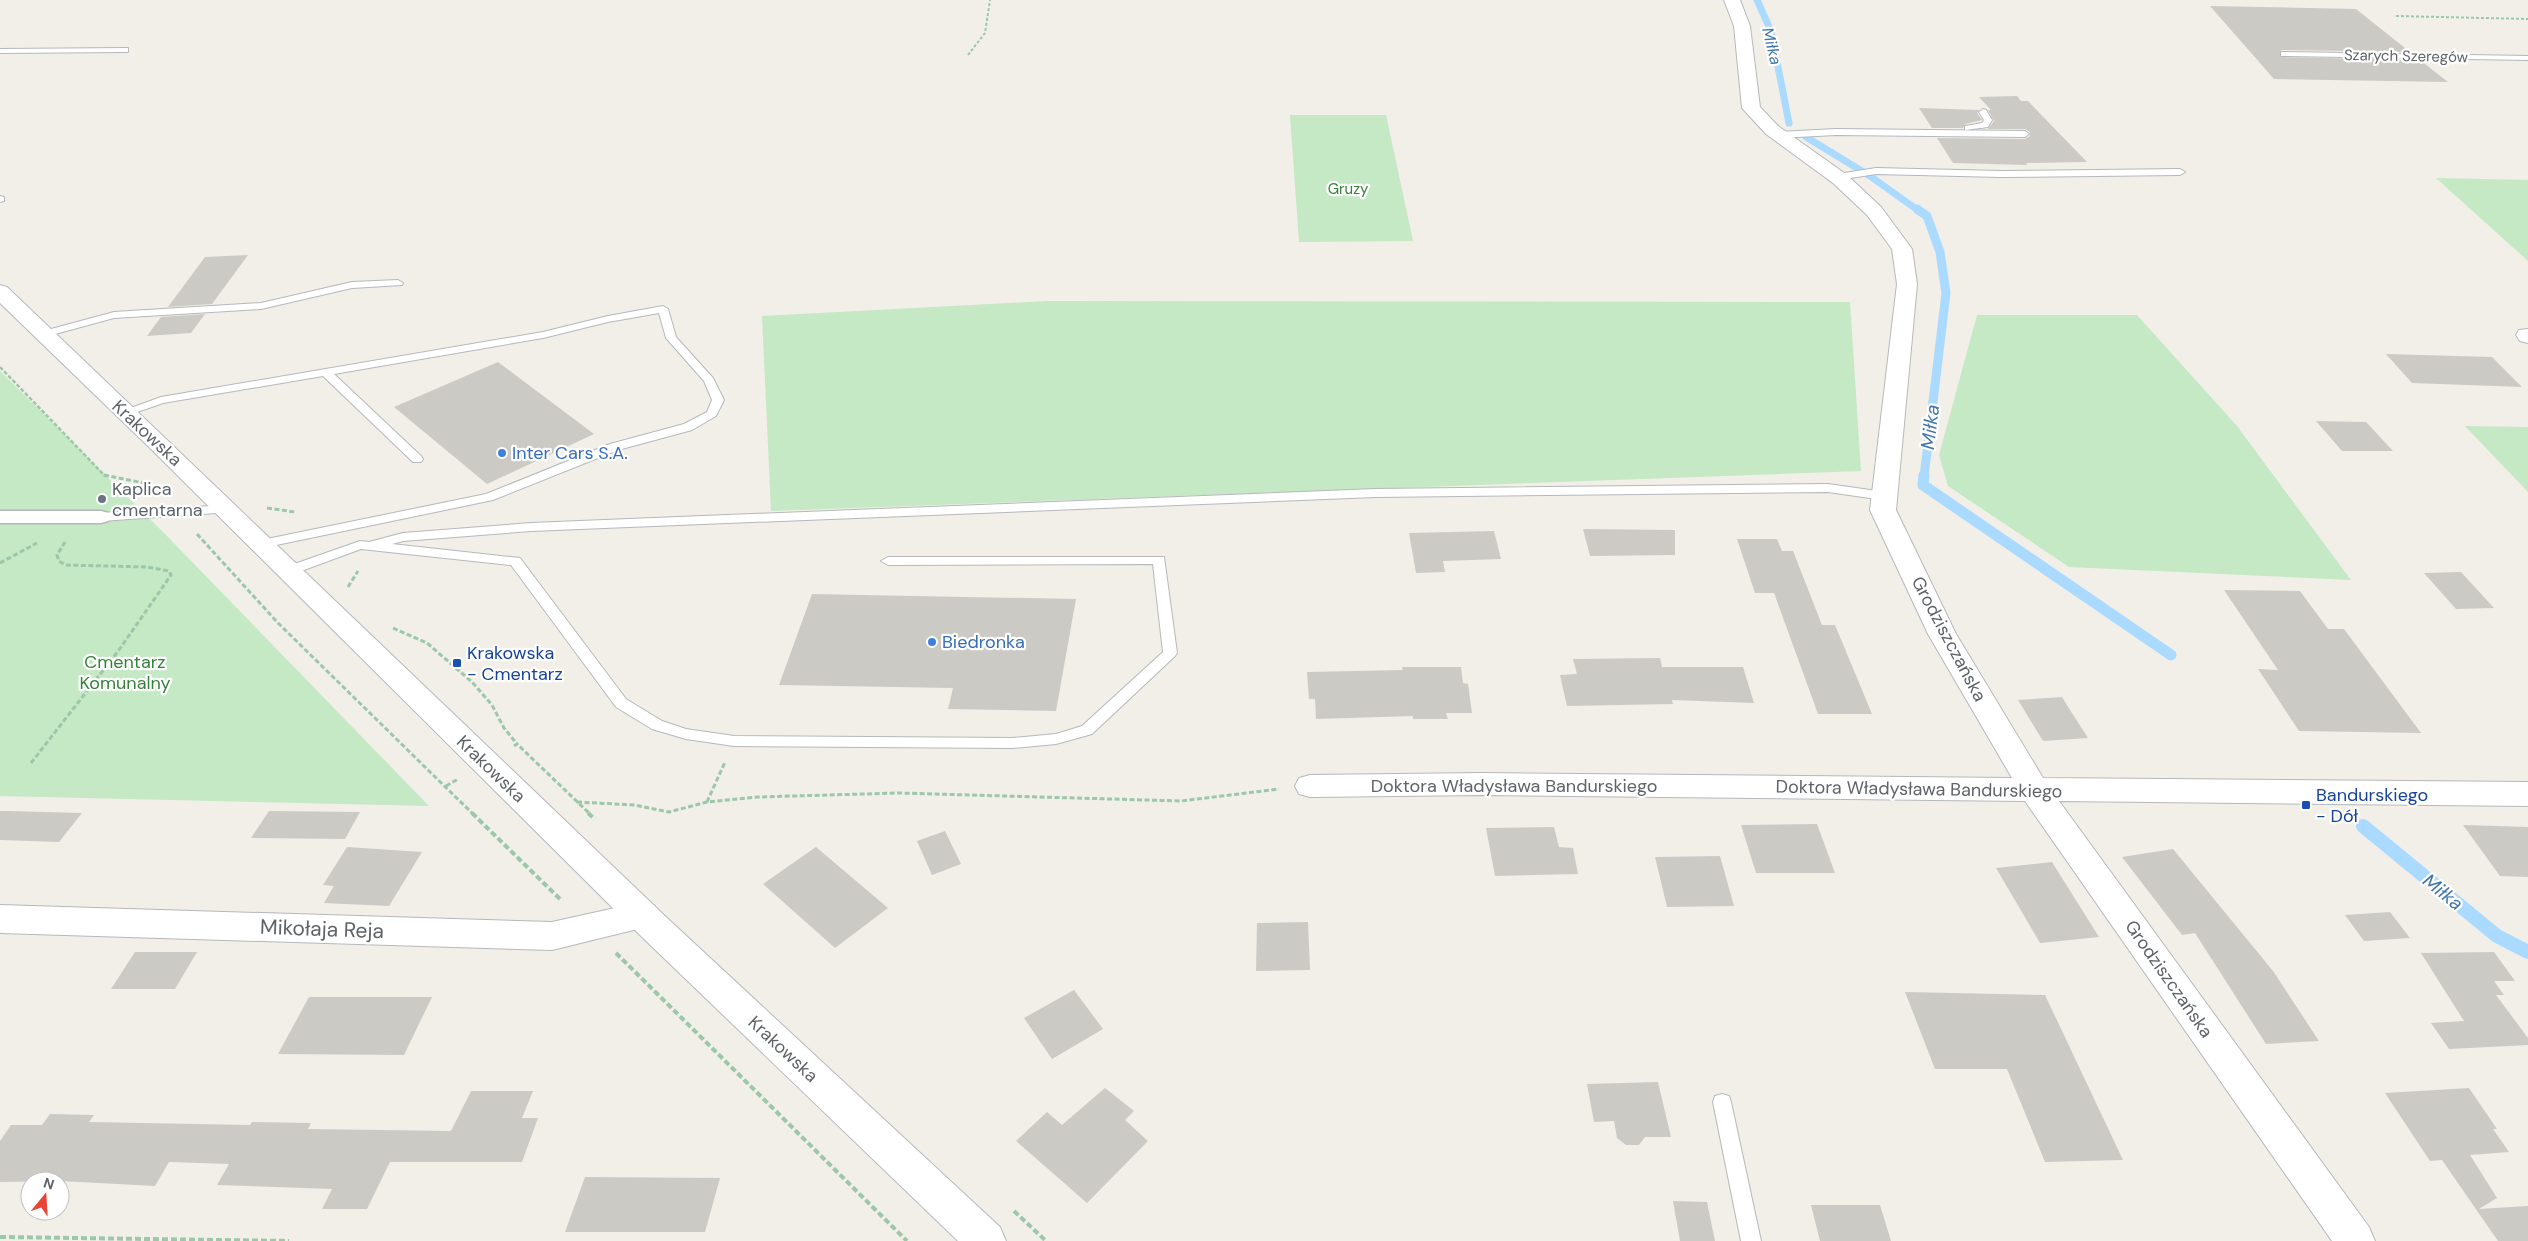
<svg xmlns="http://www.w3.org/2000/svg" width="2528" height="1241" font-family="'DM Sans',sans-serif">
<rect width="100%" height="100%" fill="#f1efe8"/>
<g fill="#c5e8c5">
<path d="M1290,115H1386L1413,241L1299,242Z"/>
<path d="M2436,178L2528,180V261Z"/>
<path d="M1048,301L1850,302L1861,471L771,511L762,316Z"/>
<path d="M1977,315H2137L2237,426L2351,580L2069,567L1948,486L1939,455Z"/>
<path d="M0,371L166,535L429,806L0,796Z"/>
<path d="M2465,426L2528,427V492Z"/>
</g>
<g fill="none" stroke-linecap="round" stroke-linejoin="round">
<g stroke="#aadaff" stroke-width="7">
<path d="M1757,0L1771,31L1789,123"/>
<path d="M1806,137L1870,176L1919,211"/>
</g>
<path stroke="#aadaff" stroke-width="9" d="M1917,209L1927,216L1940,252L1946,293L1924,477"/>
<path stroke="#aadaff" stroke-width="11" d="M1924,475L1923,485L2171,655"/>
<path stroke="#aadaff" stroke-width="14" d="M2363,826L2497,936L2528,952"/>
</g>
<g fill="#cccac5">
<path d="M2210,6L2356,9L2410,52L2281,50L2280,57L2420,60L2448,82L2274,79Z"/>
<path d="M2017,96L2021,101H2028L2087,162L2026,163L2027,165L1953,163L1937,138L2025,139L2030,136V132L2025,129H1988L1994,121L1988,110H1991L1979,97Z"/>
<path d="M1919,108L1979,110L1977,113L1982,120L1965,124L1963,128H1932Z"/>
<path d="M248,255L212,304L168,307L205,257Z"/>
<path d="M205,314L191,333L147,336L161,317Z"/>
<path d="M2386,354L2492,357L2522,387L2412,383Z"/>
<path d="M498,362L594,434L487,484L394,407Z"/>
<path d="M2316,421L2366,422L2393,451H2342Z"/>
<path d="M1583,529L1675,530V555L1590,556Z"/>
<path d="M1494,531L1501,559L1443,561L1445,572L1416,573L1409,533Z"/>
<path d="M1737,539H1777L1782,551H1793L1822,625H1835L1872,714H1818L1774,593H1755Z"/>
<path d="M2461,572L2494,608L2456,609L2424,573Z"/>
<path d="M2224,590L2300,591L2328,629H2344L2421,733L2299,731L2258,669L2278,670Z"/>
<path d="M812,594L1076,599L1056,711L948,709L953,688L779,685Z"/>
<path d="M1660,658L1662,667H1743L1754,703L1672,700L1673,704L1567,706L1560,675L1577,674L1573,659Z"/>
<path d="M1402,667H1461L1463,683L1468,684L1472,713H1446L1448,719H1413V716L1316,719L1315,699H1309L1307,672L1403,670Z"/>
<path d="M2062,697L2070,710L2088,738L2043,741L2018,700Z"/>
<path d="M0,811H8L82,813L59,842L0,840Z"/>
<path d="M269,811L360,812L345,839L251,838Z"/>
<path d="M1817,824L1835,873H1756L1741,825Z"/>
<path d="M2463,825L2528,827V877L2500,876Z"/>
<path d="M1554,827L1559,847L1573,848L1578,874L1495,876L1486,828Z"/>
<path d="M945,831L961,864L932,875L917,841Z"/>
<path d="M347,847L422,852L389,906L324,903L334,886L323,885Z"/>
<path d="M816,847L888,908L835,948L763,884Z"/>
<path d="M2173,849L2273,971L2319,1041L2266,1044L2195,933L2182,935L2122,857Z"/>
<path d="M1720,856L1734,906L1667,907L1655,857Z"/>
<path d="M2052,862L2099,937L2040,943L1996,868Z"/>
<path d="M2390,912L2410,938L2364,941L2345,915Z"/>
<path d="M1308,922L1310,970L1256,971L1257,923Z"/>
<path d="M135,952H197L175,989H111Z"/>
<path d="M2494,952L2515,981H2494L2504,995H2496L2528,1038V1045L2449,1049L2431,1023L2464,1021L2421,953Z"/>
<path d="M1074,990L1103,1029L1052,1059L1024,1018Z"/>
<path d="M1905,992L2045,995L2123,1160L2045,1162L2007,1069H1935Z"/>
<path d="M309,997H432L404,1055L278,1054Z"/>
<path d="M1658,1082L1671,1137H1645L1639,1145H1626L1617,1138L1614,1121L1594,1122L1587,1084Z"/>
<path d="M1105,1088L1134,1111L1125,1120L1148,1141L1087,1203L1016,1141L1047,1112L1062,1125Z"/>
<path d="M2469,1088L2497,1129H2493L2509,1152L2470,1155L2497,1198L2479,1209L2528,1206V1241H2498L2442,1160L2430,1161L2385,1093Z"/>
<path d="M471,1091H533L522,1118H538L522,1162H390L367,1209H322L332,1189L217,1185L229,1164L169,1162L155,1186L60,1181L0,1182V1141L11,1125H42L50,1114L94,1115L89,1122L250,1125L252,1122L311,1123L308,1129L451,1131Z"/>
<path d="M585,1177L720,1178L705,1232H565Z"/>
<path d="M1673,1201L1707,1202L1715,1241H1680Z"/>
<path d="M1811,1205H1880L1891,1241H1820Z"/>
</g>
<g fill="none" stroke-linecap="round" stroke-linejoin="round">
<g stroke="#b5b8bc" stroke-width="2">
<g id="service">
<path d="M128,48V52H125L0,53V49Z"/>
<path d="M2281,52L2528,56V60L2284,56H2281Z"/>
<path d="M1983,109L1986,110L1992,120L1988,127L1965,130V126L1982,123L1984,120L1979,112Z"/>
<path d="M1836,129L2025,131L2029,134L2025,137L1836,135L1778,138L1774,135L1778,132Z"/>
<path d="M1876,168L2001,171L2180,169L2185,172L2180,175L2001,177L1876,174L1838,180L1833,177L1838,174Z"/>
<path d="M0,196L4,197V201L0,202Z"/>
<path d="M398,280L403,283L402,285L352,288L261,309L114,318L44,337L39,334L40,332L114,312L261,303L352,282Z"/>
<path d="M663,306L668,309L676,337L713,378L724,400L716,416L692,430L618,450L493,500L262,548L255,544L257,541L486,494L610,444L684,424L707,412L712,400L704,381L666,338L659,313L608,322L543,338L334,374L421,456L423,459L421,462H413L323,376L163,403L126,416L120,412L161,397L543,332L608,316Z"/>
<path d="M1828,484L1884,492L1890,496L1884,500L1828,492L1375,497L531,531L403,541L392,544L520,558L626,699L662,721L686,729L734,736L1012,738L1056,734L1082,726L1163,652L1153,564L888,565L881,561L888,557H1164L1177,653L1175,656L1092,734L1056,744L1012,748L734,746L686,739L652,729L616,707L511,565L361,549L293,574L288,575L281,571L283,568L360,541L369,542L403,533L531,523L1375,489Z"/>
<path d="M227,505L233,509L231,512L101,521L95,517L101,513Z"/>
<path d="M1722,1094L1729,1096L1731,1102L1761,1241H1741L1713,1102L1715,1096Z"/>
</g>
</g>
<g stroke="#b5b8bc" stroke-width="3">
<path id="pedestrian" d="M0,511H101L108,513L111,517L108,521L101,523H0Z"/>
</g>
<g stroke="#b5b8bc" stroke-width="2">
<g id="minor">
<path d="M1724,0H1740L1750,26L1760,107L1778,126L1847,175L1881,207L1912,249L1917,284L1896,510L1956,634L2043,778L2528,782V806L2059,801L2369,1227L2375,1241H2332L2025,801L1482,795L1310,797L1299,794L1295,786L1299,778L1310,775L1482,773L2012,778L1928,634L1870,510L1897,284L1892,249L1867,215L1833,183L1766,134L1742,108L1734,26Z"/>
<path d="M2528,329V343L2520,341L2516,335L2519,330Z"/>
<path d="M642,902L654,905L659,915L654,925L552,950L0,933V905L552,922Z"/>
</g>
</g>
<g stroke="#b6babf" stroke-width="2">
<path id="secondary" d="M0,285L7,287L666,917L1000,1227L1006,1241H958L642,937L151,449L0,303Z"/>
</g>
<g stroke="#9cc7a9" stroke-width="2" stroke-dasharray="3 2" stroke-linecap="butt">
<path d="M2396,16L2528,19"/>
<path d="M968,55L985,33L990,0"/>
</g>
<path stroke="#9cc7a9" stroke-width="2.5" stroke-dasharray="4 2" stroke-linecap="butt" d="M0,367L106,477"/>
<g stroke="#9cc7a9" stroke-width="3" stroke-dasharray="5 2.5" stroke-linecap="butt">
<path d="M104,475L144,483L155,490"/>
<path d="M267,508L295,512"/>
<path d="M197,534L278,623L473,814"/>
<path d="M0,563L37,543"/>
<path d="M348,587L358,571"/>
<path d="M393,628L427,643L472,682L492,705L504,728L517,744"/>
<path d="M514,746L517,744L590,814"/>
<path d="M31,763L119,650L171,575L169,571L147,567L65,565L59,561L57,555L65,542"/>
<path d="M446,786L458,779"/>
<path d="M577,802L634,805L669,812L707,802L758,797L899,793L1181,801L1279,789"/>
<path d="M707,802L725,762"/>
</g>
<g stroke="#9cc7a9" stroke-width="4" stroke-dasharray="6 3" stroke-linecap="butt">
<path d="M472,813L561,900"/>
<path d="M588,813L595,819"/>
<path d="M616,953L907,1241"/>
<path d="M1014,1211L1046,1241"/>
<path d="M0,1237L289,1241"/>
</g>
<use href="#service" fill="#fff" fill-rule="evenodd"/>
<use href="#pedestrian" fill="#fff" fill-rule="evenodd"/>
<use href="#minor" fill="#fff" fill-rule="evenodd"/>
<use href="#secondary" fill="#fff" fill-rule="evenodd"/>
</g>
<g fill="#3f7fe0" stroke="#fff" stroke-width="2">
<circle cx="502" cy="453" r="5"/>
<circle cx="932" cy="642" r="5"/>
</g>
<circle fill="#6b7280" stroke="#fff" stroke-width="2" cx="102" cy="499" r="5"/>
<g fill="#1a4fb4" stroke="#fff" stroke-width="2">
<rect x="452" y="658" width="10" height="10" rx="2.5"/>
<rect x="2301" y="800" width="10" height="10" rx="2.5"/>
</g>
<g text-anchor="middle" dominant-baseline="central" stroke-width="4.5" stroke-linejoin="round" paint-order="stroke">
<g font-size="15" fill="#5f6368" stroke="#fff">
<text transform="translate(2406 56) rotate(1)">Szarych Szeregów</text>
</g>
<g font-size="15" fill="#348238" stroke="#fff">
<text x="1348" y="189">Gruzy</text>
</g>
<g font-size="16" font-style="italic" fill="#4174aa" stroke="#fff">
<text transform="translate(1772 46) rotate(76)">Miłka</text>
</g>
<g font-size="18" fill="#5f6368" stroke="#fff">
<text transform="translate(147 433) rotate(43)">Krakowska</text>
<text transform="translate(1949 639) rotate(62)">Grodziszczańska</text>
<text transform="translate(491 769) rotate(44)">Krakowska</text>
<text x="1514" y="786">Doktora Władysława Bandurskiego</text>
<text transform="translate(1919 789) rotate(1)">Doktora Władysława Bandurskiego</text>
<text transform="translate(2169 979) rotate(55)">Grodziszczańska</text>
<text transform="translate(783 1049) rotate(43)">Krakowska</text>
</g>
<g font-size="18" fill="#366cbe" stroke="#fff" text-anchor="start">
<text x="512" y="453">Inter Cars S.A.</text>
<text x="942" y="642">Biedronka</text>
</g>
<g font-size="18" fill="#5b616d" stroke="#fff" text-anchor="start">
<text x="112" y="489">Kaplica<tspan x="112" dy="21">cmentarna</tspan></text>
</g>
<g font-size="18" fill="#164399" stroke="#fff" text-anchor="start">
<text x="467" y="653">Krakowska<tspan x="467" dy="21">- Cmentarz</tspan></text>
<text x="2316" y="795">Bandurskiego<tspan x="2316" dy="21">- Dół</tspan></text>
</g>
<g font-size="18" fill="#348238" stroke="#fff">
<text x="125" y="662">Cmentarz<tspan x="125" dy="21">Komunalny</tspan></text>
</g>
<g font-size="19" font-style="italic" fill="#4174aa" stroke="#fff">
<text transform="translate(1930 427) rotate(-83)">Miłka</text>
<text transform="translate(2443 892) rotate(39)">Miłka</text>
</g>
<g font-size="21" fill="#5f6368" stroke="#fff">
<text transform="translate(322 929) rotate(2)">Mikołaja Reja</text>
</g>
</g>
<g transform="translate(45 1196) rotate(18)"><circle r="24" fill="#ffffff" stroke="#bfc1c3"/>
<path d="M0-4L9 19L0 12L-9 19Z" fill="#ea4335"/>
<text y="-8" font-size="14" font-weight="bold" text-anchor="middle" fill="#5f6368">N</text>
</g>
</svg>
